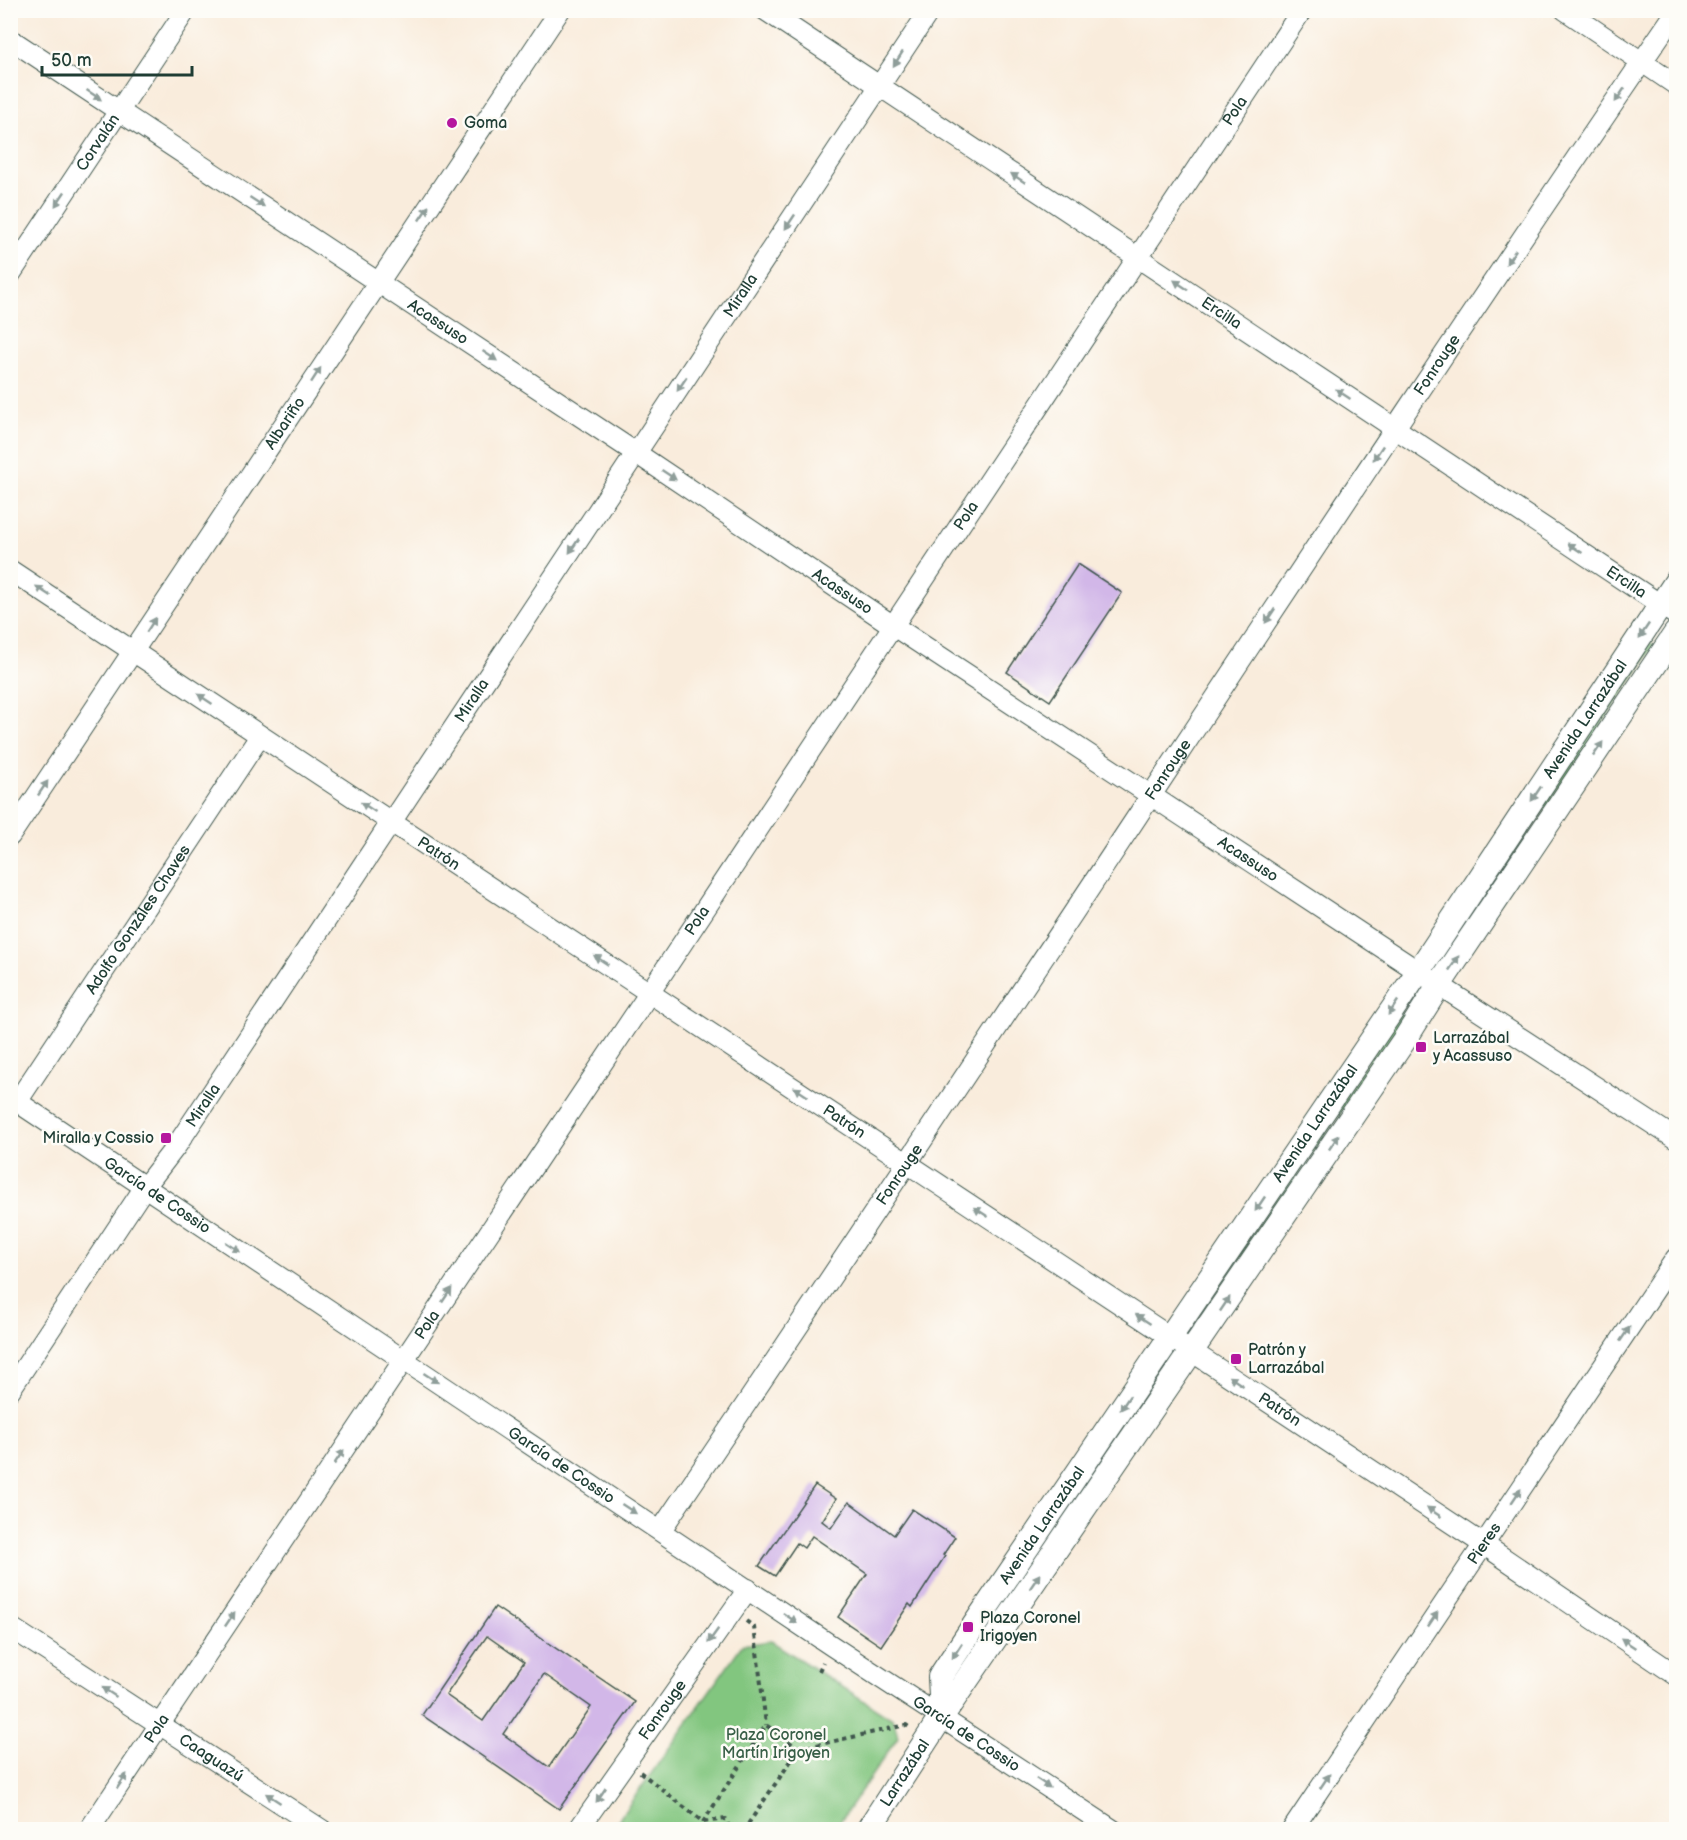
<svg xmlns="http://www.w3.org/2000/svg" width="1687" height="1840" font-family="'Balsamiq Sans',sans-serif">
<rect width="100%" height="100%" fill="#fdfcf7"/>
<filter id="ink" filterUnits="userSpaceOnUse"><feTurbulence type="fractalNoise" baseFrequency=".0167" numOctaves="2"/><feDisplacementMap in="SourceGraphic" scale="12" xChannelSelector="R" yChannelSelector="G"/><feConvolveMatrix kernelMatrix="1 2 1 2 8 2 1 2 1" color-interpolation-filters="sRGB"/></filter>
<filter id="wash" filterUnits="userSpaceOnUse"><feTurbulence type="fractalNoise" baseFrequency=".008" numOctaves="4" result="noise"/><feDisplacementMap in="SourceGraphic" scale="24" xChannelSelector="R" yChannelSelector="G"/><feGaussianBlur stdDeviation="1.35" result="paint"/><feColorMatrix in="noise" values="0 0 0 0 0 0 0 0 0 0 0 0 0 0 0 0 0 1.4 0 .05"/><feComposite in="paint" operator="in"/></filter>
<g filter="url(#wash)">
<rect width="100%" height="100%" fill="#f9ecdc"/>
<g fill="#82c67f" stroke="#50825a" stroke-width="1.5">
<path d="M1649,642L1655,645L1453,946L1448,942Z"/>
<path d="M1401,1011L1407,1015L1204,1315L1199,1311Z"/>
<path d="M771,1641L894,1720L898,1737L835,1829H612L742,1645Z"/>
</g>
<g id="blocks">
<g fill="#d2b7e8" fill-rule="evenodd">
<path d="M1078,564L1122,593L1050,701L1007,672Z"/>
<path d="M815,1485L836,1499L822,1521L831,1528L849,1502L894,1535L912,1509L955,1537L943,1555L945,1556L912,1607L909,1604L881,1646L838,1617L867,1574L812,1536L804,1548L797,1543L775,1576L759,1566Z"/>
<path d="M495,1607L635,1702L559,1809L422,1715ZM487,1636L524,1662L483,1721L446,1695ZM544,1674L591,1707L549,1767L503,1734Z"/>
</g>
</g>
</g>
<g filter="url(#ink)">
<use href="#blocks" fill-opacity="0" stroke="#40574d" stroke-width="1.5"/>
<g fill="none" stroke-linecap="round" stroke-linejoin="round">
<g stroke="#40574d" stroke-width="22">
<g id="minor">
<path id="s1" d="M765,10L1676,615"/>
<path d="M1565,10L1676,85"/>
<path id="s2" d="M10,39L636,453L886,621L1439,985L1676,1139"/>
<path id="s3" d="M10,275L186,10"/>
<path id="s4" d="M10,570L1483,1544L1676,1675"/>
<path id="s5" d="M10,836L560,10"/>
<path id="s6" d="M10,1097L832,1646L1113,1830"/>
<path id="s7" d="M17,1102L260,736"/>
<path id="s8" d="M10,1390L144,1188L177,1145L930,10"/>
<path id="s9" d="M661,1530C1003,1026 1332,514 1676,12"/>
<path id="s10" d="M10,1627L322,1830"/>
<path id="s11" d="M89,1830L642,1004L1302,10"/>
<path id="s12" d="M578,1830L748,1589"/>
<path id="s13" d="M1292,1830L1676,1258"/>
</g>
</g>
<g stroke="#40574d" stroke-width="26">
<g id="tertiary">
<path id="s14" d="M942,1716L940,1677L971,1630L1418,972L1676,582"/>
<path id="s15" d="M868,1830L942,1716L1407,1036L1439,985L1676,633"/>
</g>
</g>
<g stroke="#40574d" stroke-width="4" stroke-dasharray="4.5 4.5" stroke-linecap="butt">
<path d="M746,1621L754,1627L766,1725"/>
<path d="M819,1671L823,1662"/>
<path d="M799,1749L906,1725L909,1727"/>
<path d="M640,1772L703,1822"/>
<path d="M698,1830L766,1725L799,1749L744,1830"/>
<path d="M705,1830L703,1822L726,1819L730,1830"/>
</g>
<use href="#minor" stroke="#fff" stroke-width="20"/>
<use href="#tertiary" stroke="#fff" stroke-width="24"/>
</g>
<defs><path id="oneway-solid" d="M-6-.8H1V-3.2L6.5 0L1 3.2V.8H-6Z" transform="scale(1.5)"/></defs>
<g fill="#8f9e9a">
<use href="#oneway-solid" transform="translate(898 59) rotate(123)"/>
<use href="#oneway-solid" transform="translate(94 95) rotate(34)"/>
<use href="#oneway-solid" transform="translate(1620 95) rotate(124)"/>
<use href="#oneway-solid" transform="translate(1018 178) rotate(-147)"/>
<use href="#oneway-solid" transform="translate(60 199) rotate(124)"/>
<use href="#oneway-solid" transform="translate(257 202) rotate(33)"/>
<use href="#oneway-solid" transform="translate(424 213) rotate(-56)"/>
<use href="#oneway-solid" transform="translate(790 222) rotate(124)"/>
<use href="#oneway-solid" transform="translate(1511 257) rotate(124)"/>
<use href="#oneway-solid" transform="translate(1181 285) rotate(-146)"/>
<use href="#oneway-solid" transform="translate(490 356) rotate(34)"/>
<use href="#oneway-solid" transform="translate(316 375) rotate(-57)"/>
<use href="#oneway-solid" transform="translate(682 384) rotate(124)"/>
<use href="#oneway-solid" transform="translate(1343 394) rotate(-146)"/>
<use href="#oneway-solid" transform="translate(1378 453) rotate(124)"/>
<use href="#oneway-solid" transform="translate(669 475) rotate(34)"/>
<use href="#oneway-solid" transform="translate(574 546) rotate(124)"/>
<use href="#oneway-solid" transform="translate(1575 548) rotate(-146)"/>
<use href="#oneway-solid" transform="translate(43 591) rotate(-146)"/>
<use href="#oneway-solid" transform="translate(1270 616) rotate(124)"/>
<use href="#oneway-solid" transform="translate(151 625) rotate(-57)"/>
<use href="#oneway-solid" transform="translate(1644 631) rotate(124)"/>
<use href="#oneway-solid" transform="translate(205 699) rotate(-146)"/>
<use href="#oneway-solid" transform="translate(1598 749) rotate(-56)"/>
<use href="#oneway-solid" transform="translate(43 788) rotate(-56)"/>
<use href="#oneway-solid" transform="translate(1536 794) rotate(124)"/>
<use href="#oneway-solid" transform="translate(368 807) rotate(-147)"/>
<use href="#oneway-solid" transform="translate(601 960) rotate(-147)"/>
<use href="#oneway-solid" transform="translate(1454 963) rotate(-56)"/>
<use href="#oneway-solid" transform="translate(1393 1008) rotate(124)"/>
<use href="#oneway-solid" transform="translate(801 1092) rotate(-146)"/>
<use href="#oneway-solid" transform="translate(1334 1142) rotate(-56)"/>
<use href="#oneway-solid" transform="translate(1260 1204) rotate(124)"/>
<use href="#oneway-solid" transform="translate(981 1212) rotate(-147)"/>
<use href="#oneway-solid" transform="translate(233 1247) rotate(34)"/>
<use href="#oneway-solid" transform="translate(447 1295) rotate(-56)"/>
<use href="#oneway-solid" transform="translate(1225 1304) rotate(-56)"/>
<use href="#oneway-solid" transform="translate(1143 1319) rotate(-147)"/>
<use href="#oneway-solid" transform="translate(1625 1334) rotate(-56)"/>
<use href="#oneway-solid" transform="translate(431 1378) rotate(33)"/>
<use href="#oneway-solid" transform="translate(1236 1381) rotate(-147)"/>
<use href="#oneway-solid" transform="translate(1125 1403) rotate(124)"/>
<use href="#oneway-solid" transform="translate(339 1457) rotate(-56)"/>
<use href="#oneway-solid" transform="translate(1516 1496) rotate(-56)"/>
<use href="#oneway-solid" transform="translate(629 1509) rotate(33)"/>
<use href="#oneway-solid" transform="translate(1434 1512) rotate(-146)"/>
<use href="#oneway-solid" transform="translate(1035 1581) rotate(-56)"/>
<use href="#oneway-solid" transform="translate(790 1618) rotate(34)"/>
<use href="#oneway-solid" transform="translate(230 1619) rotate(-56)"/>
<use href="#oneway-solid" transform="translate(1433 1619) rotate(-56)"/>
<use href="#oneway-solid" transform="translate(713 1636) rotate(126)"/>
<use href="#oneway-solid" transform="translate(1628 1643) rotate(-146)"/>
<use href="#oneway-solid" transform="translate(957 1651) rotate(123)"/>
<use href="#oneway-solid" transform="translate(109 1692) rotate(-147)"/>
<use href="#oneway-solid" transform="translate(122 1781) rotate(-56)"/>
<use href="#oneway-solid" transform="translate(1325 1781) rotate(-56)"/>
<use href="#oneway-solid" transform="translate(1043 1783) rotate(34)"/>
<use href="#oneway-solid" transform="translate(601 1795) rotate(124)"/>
<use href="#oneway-solid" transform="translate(273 1798) rotate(-147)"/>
</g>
</g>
<g fill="#b5179e" stroke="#fdfcf7" stroke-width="2">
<circle cx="452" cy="123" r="6"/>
<rect x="1415" y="1041" width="12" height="12" rx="3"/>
<rect x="160" y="1132" width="12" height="12" rx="3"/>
<rect x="1230" y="1353" width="12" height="12" rx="3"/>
<rect x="962" y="1621" width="12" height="12" rx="3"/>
</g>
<g text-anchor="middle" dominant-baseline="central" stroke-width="5" stroke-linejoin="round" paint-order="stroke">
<g font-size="16" fill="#1f3d34" stroke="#fdfcf7">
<text stroke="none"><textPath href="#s11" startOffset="2066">Pola</textPath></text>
<text stroke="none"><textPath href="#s3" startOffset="159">Corvalán</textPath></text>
<text stroke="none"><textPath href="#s8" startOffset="1316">Miralla</textPath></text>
<text stroke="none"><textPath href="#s1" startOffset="548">Ercilla</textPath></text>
<text stroke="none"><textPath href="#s2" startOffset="513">Acassuso</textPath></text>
<text stroke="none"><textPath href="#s9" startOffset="1400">Fonrouge</textPath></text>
<text stroke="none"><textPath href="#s5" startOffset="496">Albariño</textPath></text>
<text stroke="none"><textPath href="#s11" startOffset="1580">Pola</textPath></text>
<text stroke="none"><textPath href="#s1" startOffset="1034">Ercilla</textPath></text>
<text stroke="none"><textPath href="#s2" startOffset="999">Acassuso</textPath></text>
<text stroke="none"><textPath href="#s8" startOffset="830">Miralla</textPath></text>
<text stroke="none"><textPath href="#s14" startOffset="1194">Avenida Larrazábal</textPath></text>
<text stroke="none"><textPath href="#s9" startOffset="914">Fonrouge</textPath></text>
<text stroke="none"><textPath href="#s4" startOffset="514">Patrón</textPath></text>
<text stroke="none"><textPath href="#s2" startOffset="1485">Acassuso</textPath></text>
<text stroke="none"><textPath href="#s7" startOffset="219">Adolfo Gonzáles Chaves</textPath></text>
<text stroke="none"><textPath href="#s11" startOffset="1094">Pola</textPath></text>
<text stroke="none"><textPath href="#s8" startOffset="344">Miralla</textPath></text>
<text stroke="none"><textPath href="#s4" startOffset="1000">Patrón</textPath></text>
<text stroke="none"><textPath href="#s14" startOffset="708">Avenida Larrazábal</textPath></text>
<text stroke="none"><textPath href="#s9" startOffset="428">Fonrouge</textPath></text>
<text stroke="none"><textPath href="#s6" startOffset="177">García de Cossio</textPath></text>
<text stroke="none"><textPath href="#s11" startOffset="608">Pola</textPath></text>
<text stroke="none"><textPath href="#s4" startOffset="1522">Patrón</textPath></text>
<text stroke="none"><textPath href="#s6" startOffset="663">García de Cossio</textPath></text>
<text stroke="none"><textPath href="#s14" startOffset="222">Avenida Larrazábal</textPath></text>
<text stroke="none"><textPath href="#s13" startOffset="345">Pieres</textPath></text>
<text stroke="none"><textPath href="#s12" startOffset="147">Fonrouge</textPath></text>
<text stroke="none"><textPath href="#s11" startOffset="122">Pola</textPath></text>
<text stroke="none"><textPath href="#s6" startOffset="1149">García de Cossio</textPath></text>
<text stroke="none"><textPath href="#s10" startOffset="240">Caaguazú</textPath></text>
<text stroke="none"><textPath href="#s15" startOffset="68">Larrazábal</textPath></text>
</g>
<g font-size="16" fill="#1f3d34" stroke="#fdfcf7" text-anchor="start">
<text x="464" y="123">Goma</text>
<text x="1433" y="1038">Larrazábal<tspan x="1433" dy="18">y Acassuso</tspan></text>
<text x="154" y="1138" text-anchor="end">Miralla y Cossio</text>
<text x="1248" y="1350">Patrón y<tspan x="1248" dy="18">Larrazábal</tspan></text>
<text x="980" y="1618">Plaza Coronel<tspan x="980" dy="18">Irigoyen</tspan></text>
</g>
<g font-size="16" fill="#385f47" stroke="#fdfcf7">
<text x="776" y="1735">Plaza Coronel<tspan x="776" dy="18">Martín Irigoyen</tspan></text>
</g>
</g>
<rect width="1687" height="1840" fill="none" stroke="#fdfcf7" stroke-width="36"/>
<path d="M42 66v9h150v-9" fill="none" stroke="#1f3d34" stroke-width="3"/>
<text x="51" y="66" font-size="18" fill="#1f3d34" stroke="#fdfcf7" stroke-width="4.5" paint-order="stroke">50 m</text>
</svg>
